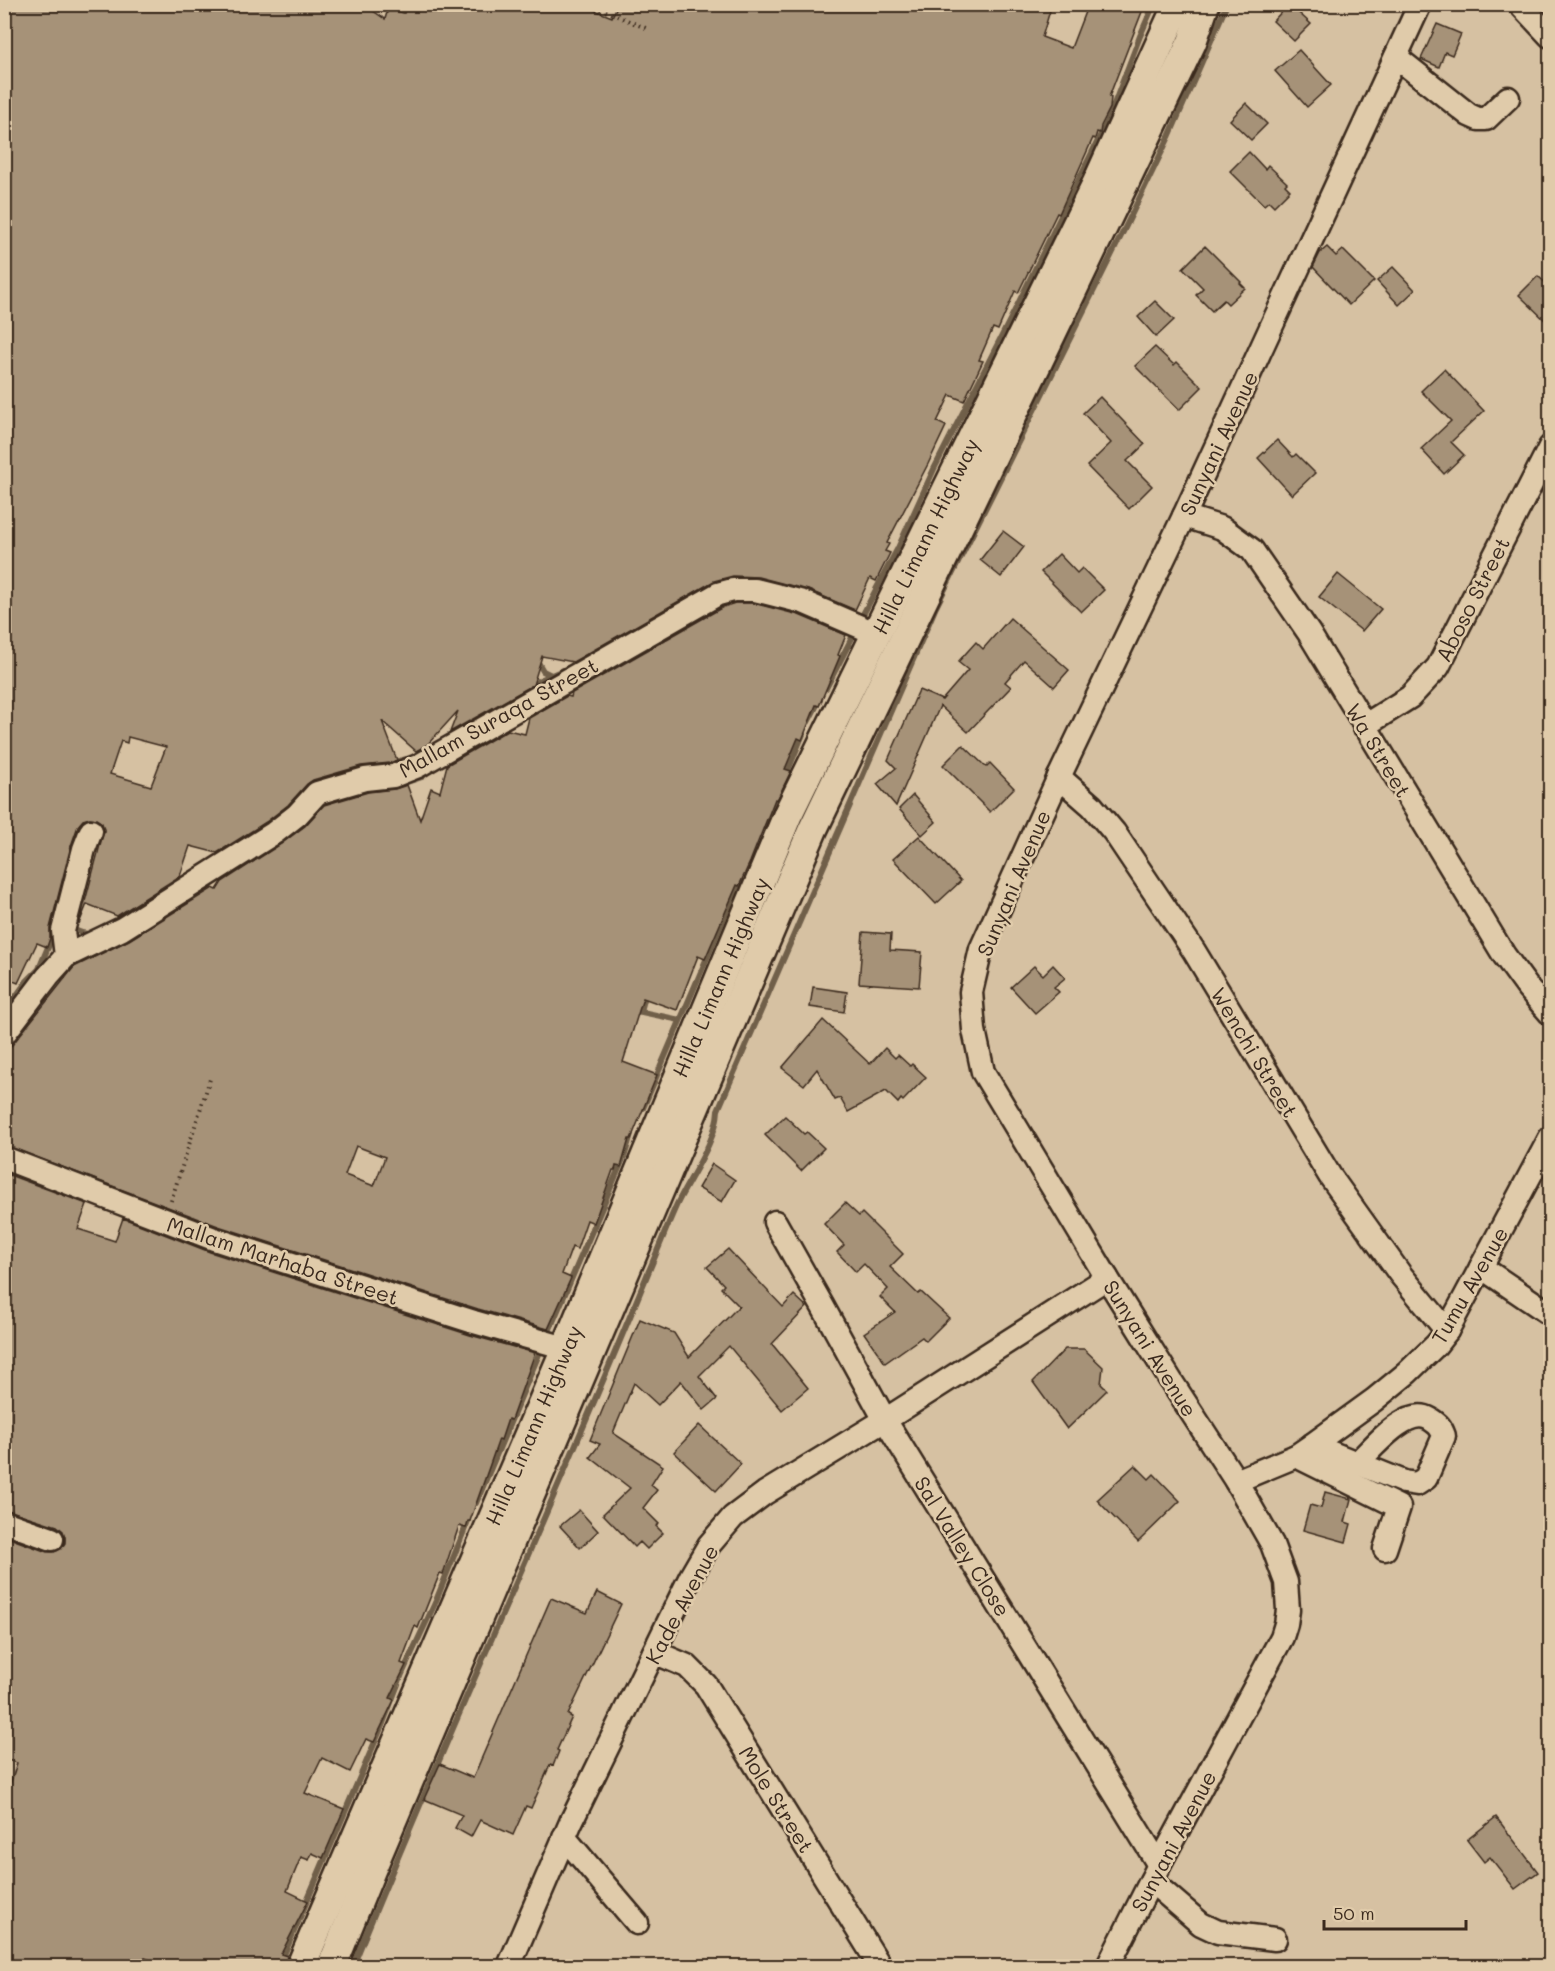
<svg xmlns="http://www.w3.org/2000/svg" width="1555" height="1971" font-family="Mali,sans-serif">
<rect width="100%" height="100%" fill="#d6c1a2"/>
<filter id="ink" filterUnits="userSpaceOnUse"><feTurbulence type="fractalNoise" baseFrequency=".0167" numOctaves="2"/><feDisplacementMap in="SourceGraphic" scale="12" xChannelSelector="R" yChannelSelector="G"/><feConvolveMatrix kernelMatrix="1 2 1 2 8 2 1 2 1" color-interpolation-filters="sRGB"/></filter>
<g filter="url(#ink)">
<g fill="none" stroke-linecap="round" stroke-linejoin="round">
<g stroke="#6f5e4a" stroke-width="6">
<path d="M739,581L747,577L760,581"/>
<path d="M860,620L898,548L934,469L1014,312L1108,120L1140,36L1154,4"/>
<path d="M649,621L671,608"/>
<path d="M535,657L543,671L551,675"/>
<path d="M826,688L856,630"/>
<path d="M523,695L540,680L568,668"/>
<path d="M808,722L820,699"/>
<path d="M373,768L407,759"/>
<path d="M785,777L803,734"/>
<path d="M398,785L422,777L429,771"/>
<path d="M764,827L779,792"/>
<path d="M69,928L82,933L93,935"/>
<path d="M42,1002L82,959"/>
<path d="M637,1011L680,1020"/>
<path d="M641,1011L646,992"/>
<path d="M4,1013L27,981L39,969L55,930"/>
<path d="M4,1053L16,1036"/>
<path d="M643,1108L740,880"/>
<path d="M546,1338L625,1154L631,1134"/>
<path d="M476,1503L542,1347"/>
<path d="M279,1966L383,1723L402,1674L435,1603L468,1521"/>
<path d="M353,1966C447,1733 553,1505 648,1273C658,1250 667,1226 677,1204C690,1177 717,1140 718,1110L935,609L1125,228L1169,137L1227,4"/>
</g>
</g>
<g fill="#a69278" stroke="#3b2a1e" stroke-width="1.5" fill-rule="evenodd">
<path d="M4,4H363L385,19L388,9L404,13L407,4H579L612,17L618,4H1052L1042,37L1071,48L1088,4H1145L1109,97H1111L1110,108L1101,126L1100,133L1097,132L1095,139L1093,138L1059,214L1057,213L1018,293L1015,291L998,330L993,328L979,360L983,361L964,401L950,395L937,422L946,426L928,464L887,543L889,544L885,551L890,553L876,581L870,578L855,610L808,590L758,577L733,576L714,581L573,662L542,656L533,685L450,732L458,711L427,745L416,751L382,721L397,760L390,763L361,766L313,780L307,784L288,805L266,822L217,853L190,846L180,876L117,916L87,904L79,924L104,830L102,823L96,819L90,818L83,820L78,826L71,846L50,928V938L47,947L37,943L18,983L4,977V735L10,721L4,719ZM128,737L166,747L151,786L110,774L121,741L127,743Z"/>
<path d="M1289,4L1311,24L1294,41L1273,21Z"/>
<path d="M1437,24L1461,34L1452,55L1445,52L1439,67L1421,59Z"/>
<path d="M1299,50L1331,85L1307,107L1275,71Z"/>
<path d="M1246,103L1267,124L1251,140L1230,120Z"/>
<path d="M1249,152L1265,169L1268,165L1287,183L1285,185L1290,190L1274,206L1269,201L1264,205L1230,171Z"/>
<path d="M1205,246L1241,282L1240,283L1245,288L1228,304L1224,300L1212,311L1196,295L1203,288L1183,268Z"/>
<path d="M1327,247L1336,256L1343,250L1374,281L1349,305L1313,267L1320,253Z"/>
<path d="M1393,267L1415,290L1399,305L1377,281Z"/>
<path d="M1538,276L1551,288V326L1519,295Z"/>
<path d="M1155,301L1174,320L1156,337L1138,317Z"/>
<path d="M1155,347L1174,365L1177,362L1202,387L1179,410L1135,366Z"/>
<path d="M1444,369L1484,411L1451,442L1464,455L1444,474L1421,449L1451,421L1421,391Z"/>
<path d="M1100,397L1145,444L1127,461L1152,486L1129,509L1087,466L1111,443L1083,413Z"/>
<path d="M1277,440L1293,457L1296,454L1315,473L1292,495L1258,458Z"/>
<path d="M1003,531L1024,547L1001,577L980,560Z"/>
<path d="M1059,554L1077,573L1082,568L1104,590L1081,612L1041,572Z"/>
<path d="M1338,574L1381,609L1362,631L1319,597Z"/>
<path d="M735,603H753L799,615L846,635L838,655L840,656L819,706L816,705L802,740L798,738L785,769L791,771L777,800L775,799L750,862L739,886L737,885L705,959L698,956L677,1010L643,998L623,1062L657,1075L631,1139H629L621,1167L616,1166L615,1170H613L594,1223L587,1220L577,1249L572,1247L562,1274L571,1278L548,1329L478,1309L218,1226L4,1145V1057L12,1045L74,967L129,940L213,888L217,890L222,882L281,844L305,826L324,805L368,792L395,789L407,785L420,820L431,788L440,792L447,765L508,730L525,734L529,718L567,696L571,697L572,693L723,607ZM356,1146L385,1157L374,1186L345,1175Z"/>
<path d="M1010,618L1069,670L1054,687L1024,660L1005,682L1011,687L968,732L940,706L896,806L877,784L896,768L888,760L919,690L942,700L968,670L958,662L976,642L983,649Z"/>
<path d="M963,745L986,767L990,763L1014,788L990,812L943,765Z"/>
<path d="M913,795L936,822L922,835L899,809Z"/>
<path d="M919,836L961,881L936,904L893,859Z"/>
<path d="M863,932L891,934L890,950L922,952L919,987L859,983Z"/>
<path d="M1053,965L1065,978L1054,987L1059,992L1035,1013L1011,987L1034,966L1043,975Z"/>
<path d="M813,987L847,992L844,1012L810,1007Z"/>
<path d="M823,1020L870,1064L885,1048L895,1058L898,1055L910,1066L912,1064L926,1077L903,1101L901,1099L898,1103L886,1091L848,1112L840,1098L835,1100L817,1069L804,1085L782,1068Z"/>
<path d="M785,1116L804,1134L807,1132L824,1148L801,1171L765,1135Z"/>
<path d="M712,1164L735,1180L722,1202L698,1188Z"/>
<path d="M4,1173L87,1204L78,1229L115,1241L123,1218L210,1252L470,1335L535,1353L511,1420L508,1419L501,1440L499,1439L470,1521H468L466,1528L459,1526L443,1574L440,1573L418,1628L415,1626L401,1663L406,1665L390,1698L394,1700L374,1742L366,1739L350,1772L322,1758L305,1793L344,1809L323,1858L312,1853L309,1860L301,1857L287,1891L308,1901L281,1954L287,1956L285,1966H167L145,1958L142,1966H4V1790L8,1791L17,1763L4,1759V1536L47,1552H54L61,1549L65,1543V1537L63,1531L57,1526L4,1509Z"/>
<path d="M845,1203L859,1216L862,1213L903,1254L890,1267L918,1294L921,1292L949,1318L926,1341L922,1337L885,1363L864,1333L895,1312L880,1297L888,1289L864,1264L856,1272L837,1252L844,1245L824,1224Z"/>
<path d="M728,1249L783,1307L794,1295L807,1307L772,1344L808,1388L782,1410L729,1346L699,1376L717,1399L704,1410L681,1381L658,1405L634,1383L613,1433L663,1466L651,1485L657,1490L643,1508L659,1524L656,1526L663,1533L647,1549L640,1542L635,1547L603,1514L630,1488L590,1457L600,1444L590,1440L640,1319L674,1333L689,1357L739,1306L721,1288L724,1285L707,1267Z"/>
<path d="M1065,1349H1084L1103,1367L1101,1384L1107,1390L1067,1429L1033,1382Z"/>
<path d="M699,1425L741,1464L716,1491L674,1452Z"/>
<path d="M1135,1465L1149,1479L1154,1474L1180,1501L1138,1542L1097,1500Z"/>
<path d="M1325,1492L1351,1499L1345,1522L1351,1524L1346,1542L1303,1530L1310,1505L1321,1508Z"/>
<path d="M579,1510L598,1531L580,1548L560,1526Z"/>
<path d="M597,1592L621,1604L568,1715L572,1717L557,1750L559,1751L553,1766L550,1765L531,1808L526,1806L513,1835L480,1820L471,1837L455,1828L462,1815L424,1799L440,1764L473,1778L551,1598L587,1613Z"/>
<path d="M1496,1817L1538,1872L1515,1889L1490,1857L1484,1862L1467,1840Z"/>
</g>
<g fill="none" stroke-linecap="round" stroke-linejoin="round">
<g stroke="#3b2a1e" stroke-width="27">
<g id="minor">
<path d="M1520,4L1550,36"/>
<path d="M1396,57L1469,115L1478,119H1486L1508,98"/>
<path d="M1184,516L1222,528L1252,550L1309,633L1504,955L1528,988L1550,1013"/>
<path d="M1364,726L1410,697L1438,667L1550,447"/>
<path d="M1059,777L1092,806L1114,832L1194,951L1330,1176L1400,1274L1447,1331"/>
<path d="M66,956L63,931L84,849L91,831"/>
<path d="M4,1034L48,976L66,956L122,929L274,833L297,815L317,793L365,779L393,776L418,766L718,594L733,590H755L803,602L877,634"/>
<path d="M4,1158L214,1239L474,1322L566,1348"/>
<path d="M775,1222L823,1307L885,1420L1159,1865"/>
<path d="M1481,1267L1550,1314"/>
<path d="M1312,1445L1404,1482L1417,1484L1426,1478L1444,1436C1441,1427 1438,1424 1430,1419C1407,1405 1373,1448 1357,1463"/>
<path d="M1296,1456L1399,1507L1385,1549"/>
<path d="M1236,1481L1296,1456L1312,1445L1374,1400L1407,1373L1436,1345L1447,1331L1550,1138"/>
<path d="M4,1522L52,1539"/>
<path d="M654,1652L687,1666L706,1685L880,1966"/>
<path d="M564,1837L637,1923"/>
<path d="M1151,1881L1201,1924L1218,1932L1275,1939"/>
<path d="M509,1966L571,1822L691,1576L709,1545L733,1517L765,1493L885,1420L1107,1278"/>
<path d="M1108,1966L1159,1865L1282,1637L1286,1624L1288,1610L1286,1582L1272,1544L1236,1481L1173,1384L1107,1278L983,1072L974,1030L971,992L981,949L1059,777L1184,516L1420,4"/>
</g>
</g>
<g stroke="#3b2a1e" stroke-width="33">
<g id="major">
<path d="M301,1966L566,1348L788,814L1096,185L1178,4"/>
<path d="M332,1966L371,1870L813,829L1192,42L1205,4"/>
</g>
</g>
<g stroke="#3b2a1e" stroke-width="4" stroke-dasharray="1.5 4.5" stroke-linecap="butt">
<path d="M589,4L648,29"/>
<path d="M171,1201L211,1076"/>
</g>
<use href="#minor" stroke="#e0cbaa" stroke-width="22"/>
<use href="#major" stroke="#e0cbaa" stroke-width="28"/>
</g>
</g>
<g text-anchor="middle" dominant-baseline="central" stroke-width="5" stroke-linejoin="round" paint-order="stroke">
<g font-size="21" fill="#3b2a1e" stroke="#e0cbaa">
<text transform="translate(1218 443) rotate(-65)">Sunyani Avenue</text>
<text transform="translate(925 536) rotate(-64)">Hilla Limann Highway</text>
<text transform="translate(1472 599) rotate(-63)">Aboso Street</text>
<text transform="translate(498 717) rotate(-29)">Mallam Suraqa Street</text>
<text transform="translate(1379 750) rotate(59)">Wa Street</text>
<text transform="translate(1013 883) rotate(-67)">Sunyani Avenue</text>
<text transform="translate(720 977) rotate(-67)">Hilla Limann Highway</text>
<text transform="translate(1255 1052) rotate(59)">Wenchi Street</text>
<text transform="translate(283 1260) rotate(18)">Mallam Marhaba Street</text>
<text transform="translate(1469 1285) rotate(-60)">Tumu Avenue</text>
<text transform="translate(1151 1348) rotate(58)">Sunyani Avenue</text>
<text transform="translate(533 1425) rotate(-67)">Hilla Limann Highway</text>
<text transform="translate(963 1546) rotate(58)">Sal Valley Close</text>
<text transform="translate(681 1604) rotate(-62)">Kade Avenue</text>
<text transform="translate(777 1799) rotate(58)">Mole Street</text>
<text transform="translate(1173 1841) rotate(-62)">Sunyani Avenue</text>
</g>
</g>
<rect width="1555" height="1971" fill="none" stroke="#e0cbaa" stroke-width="24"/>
<rect x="12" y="12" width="1531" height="1947" fill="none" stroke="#3b2a1e" stroke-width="2" filter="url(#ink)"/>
<path d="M1324 1920v9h142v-9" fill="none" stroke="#3b2a1e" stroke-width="3"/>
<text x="1333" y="1920" font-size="18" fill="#3b2a1e" stroke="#e0cbaa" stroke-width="4.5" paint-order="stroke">50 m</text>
</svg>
